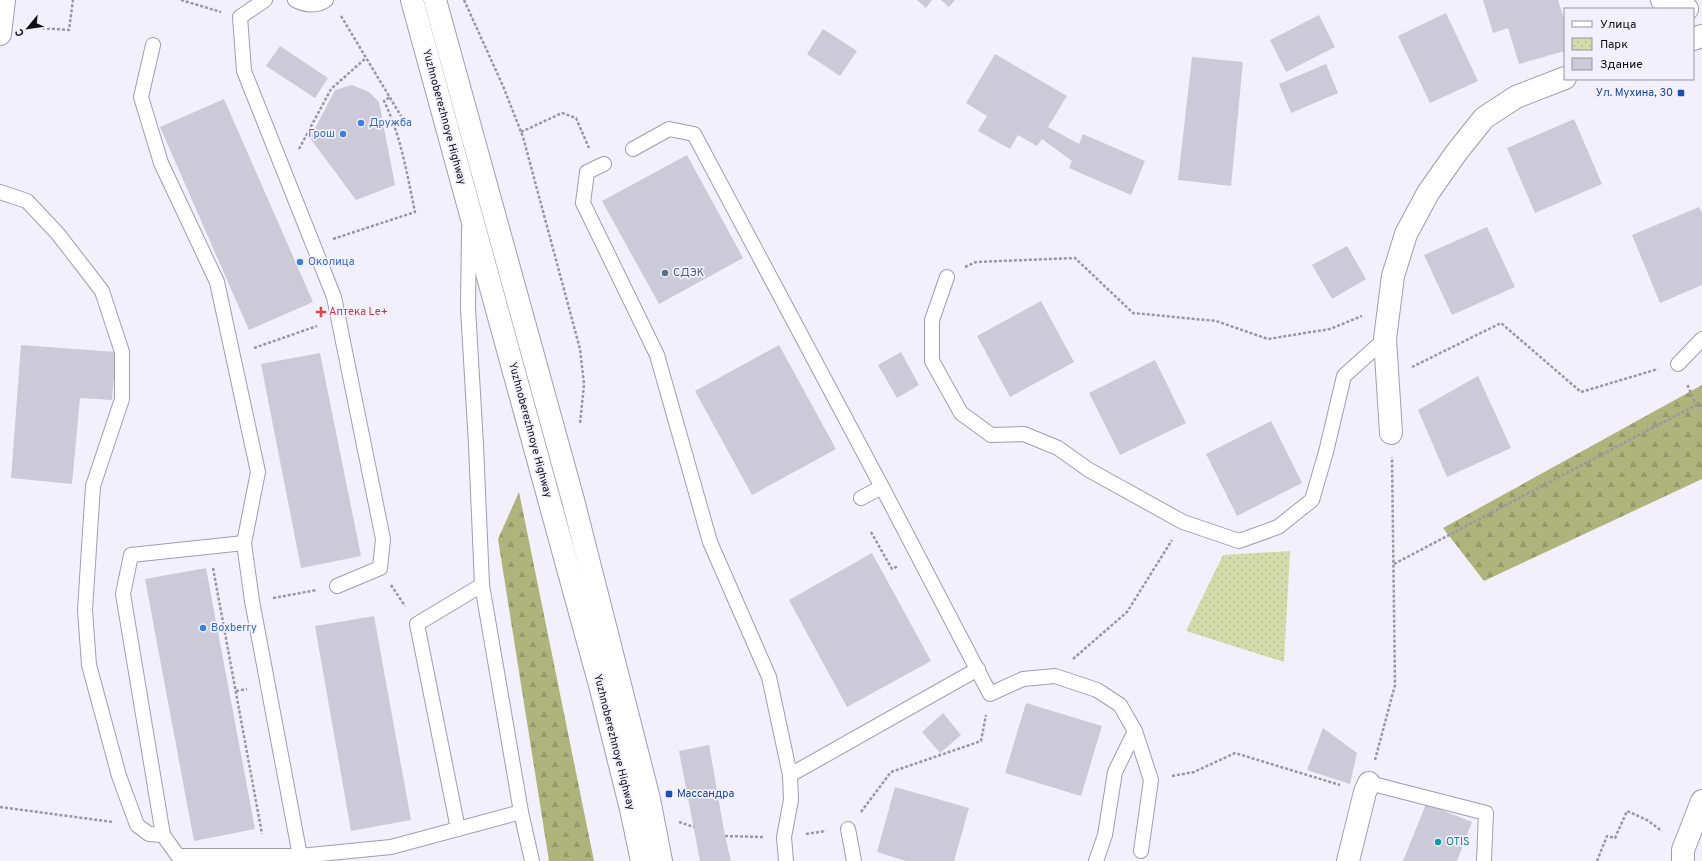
<svg xmlns="http://www.w3.org/2000/svg" width="1702" height="861" font-family="Overpass,sans-serif">
<defs>
<pattern id="forest-firs" width="22" height="20" patternUnits="userSpaceOnUse"><rect width="22" height="20" fill="#aeb57c"/><path d="M5 1l3.5 6h-7zM16 11l3.5 6h-7z" fill="#949a6a"/></pattern>
<pattern id="park-dots" width="8" height="8" patternUnits="userSpaceOnUse"><rect width="8" height="8" fill="#d4dbaa"/><path d="M2 2h.1M6 6h.1" fill="none" stroke="#b5bb91" stroke-width="1.8" stroke-linecap="round"/></pattern>
</defs>
<rect width="100%" height="100%" fill="#f3f0fd"/>
<g fill="url(#forest-firs)">
<path d="M1702,385V479L1484,581L1443,528Z"/>
<path d="M519,492L594,861H549L498,539Z"/>
</g>
<path fill="url(#park-dots)" d="M1290,551L1284,662L1186,631L1223,555Z"/>
<g fill="#ccc9d9">
<path d="M917,0H932L926,8Z"/>
<path d="M941,0H955L949,7Z"/>
<path d="M1483,0H1558L1565,22V51L1519,64L1508,28L1493,33Z"/>
<path d="M1446,13L1478,81L1430,103L1398,36Z"/>
<path d="M1319,15L1335,47L1286,72L1270,40Z"/>
<path d="M823,29L857,51L840,76L807,54Z"/>
<path d="M280,46L328,78L315,98L266,66Z"/>
<path d="M995,54L1067,96L1048,127L1079,144L1083,134L1145,161L1131,195L1069,168L1072,161L1042,139L1037,146L1018,135L1010,149L978,131L987,116L966,103Z"/>
<path d="M1192,57L1243,62L1231,186L1178,180Z"/>
<path d="M1326,64L1338,93L1291,113L1279,84Z"/>
<path d="M352,85L369,92L379,102L395,185L356,200L310,138L335,90Z"/>
<path d="M224,99L313,302L249,330L160,127Z"/>
<path d="M1574,119L1602,184L1535,213L1507,148Z"/>
<path d="M687,155L743,258L659,304L602,201Z"/>
<path d="M1699,207L1702,213V285L1660,303L1632,235Z"/>
<path d="M1487,227L1515,287L1452,315L1424,255Z"/>
<path d="M1347,246L1366,279L1332,299L1312,265Z"/>
<path d="M1041,301L1074,362L1010,397L977,336Z"/>
<path d="M21,345L116,352L112,400L80,398L72,484L11,478Z"/>
<path d="M779,345L836,449L752,495L695,391Z"/>
<path d="M901,352L919,385L897,398L878,365Z"/>
<path d="M320,353L361,556L301,568L261,364Z"/>
<path d="M1155,360L1186,423L1120,455L1089,393Z"/>
<path d="M1478,376L1511,448L1447,477L1418,410Z"/>
<path d="M1271,421L1302,483L1237,516L1206,454Z"/>
<path d="M872,553L931,661L847,707L789,600Z"/>
<path d="M206,568L255,829L194,841L145,579Z"/>
<path d="M374,616L411,820L351,831L315,626Z"/>
<path d="M1026,703L1102,726L1081,796L1005,773Z"/>
<path d="M943,713L961,735L940,753L922,732Z"/>
<path d="M1323,728L1357,753L1350,784L1307,770Z"/>
<path d="M709,745L725,836L731,861H700L679,751Z"/>
<path d="M895,787L969,808L954,861H906L877,852Z"/>
<path d="M1426,804L1472,822L1457,861H1403Z"/>
</g>
<g fill="none" stroke-linecap="round" stroke-linejoin="round">
<g stroke="#a19dad" stroke-width="16">
<g id="service">
<path d="M265,0L240,17L244,71L334,297L383,539L380,568L337,586"/>
<path d="M295,0C304,5 317,7 326,0"/>
<path d="M153,45L141,97L161,163L217,282L258,472L244,543"/>
<path d="M633,149L669,129L694,134L882,487L990,694L1023,679L1055,676L1097,690L1120,705L1135,731L1115,772L1105,835L1096,861"/>
<path d="M604,164L587,172L583,203L657,355L710,542L769,677L790,775L791,800L784,837L786,861"/>
<path d="M0,192L27,201L58,234L102,291L122,352V399L93,486L85,610L89,665L119,776L137,825L149,834L163,835L123,594L131,555L244,543L252,601L300,856"/>
<path d="M469,229L468,308L476,445L482,585L521,812L532,861"/>
<path d="M947,277L932,320V361L961,413L991,435L1024,434L1058,448L1089,470L1183,522L1239,541L1278,527L1312,500L1326,452L1344,376L1385,339"/>
<path d="M1678,364L1702,339"/>
<path d="M861,498L882,487"/>
<path d="M1135,731L1151,780L1141,851"/>
<path d="M790,775L978,669"/>
<path d="M1369,783L1486,813L1484,861"/>
<path d="M458,829L417,624L482,585"/>
<path d="M848,829L854,861"/>
<path d="M163,835L178,856H300L391,847L521,812"/>
</g>
</g>
<g stroke="#a19dad" stroke-width="24">
<g id="minor">
<path d="M1662,0L1687,9"/>
<path d="M1693,39L1702,36"/>
<path d="M1391,433L1385,339L1393,276L1406,234L1428,193L1456,153L1484,118L1516,97L1565,78"/>
<path d="M1348,861L1365,792L1369,783"/>
<path d="M1683,861V850L1702,801"/>
</g>
</g>
<g stroke="#a19dad" stroke-width="24">
<path id="secondary" d="M0,34L4,0"/>
</g>
<g stroke="#a19dad" stroke-width="24">
<g id="trunk">
<path d="M412,0L600,685L631,809L642,861"/>
<path d="M435,0L573,500L649,799L661,861"/>
</g>
</g>
<g stroke="#9997a1" stroke-width="2.5" stroke-dasharray="3 2" stroke-linecap="butt">
<path d="M181,0L221,12"/>
<path d="M464,0L503,86L523,137L580,349L584,384L580,424"/>
<path d="M341,16L401,116"/>
<path d="M27,27L69,30L73,0"/>
<path d="M521,132L562,113L576,118L589,148"/>
<path d="M299,149L331,89L366,58"/>
<path d="M333,239L415,212C407,174 401,136 384,101L390,97"/>
<path d="M965,267L976,262L1075,258L1133,313L1216,321L1268,339L1330,329L1362,316"/>
<path d="M254,348L317,326"/>
<path d="M1412,367L1501,323L1581,392L1658,369"/>
<path d="M871,532L892,569L898,566"/>
<path d="M1394,564L1696,405L1687,384"/>
<path d="M213,568L262,834"/>
<path d="M391,585L405,606"/>
<path d="M273,598L317,590"/>
<path d="M1073,659L1127,612L1172,540"/>
<path d="M236,691L247,689"/>
<path d="M1375,760L1395,685L1392,457"/>
<path d="M1172,776L1194,772L1235,753L1340,785"/>
<path d="M0,807L113,822"/>
<path d="M861,812L891,772L981,741L986,715"/>
<path d="M679,822L694,827"/>
<path d="M806,834L826,831"/>
<path d="M725,836L763,837"/>
<path d="M1597,861L1607,836L1615,838L1627,811L1647,820L1662,831"/>
</g>
<use href="#service" stroke="#fff" stroke-width="14"/>
<use href="#minor" stroke="#fff" stroke-width="22"/>
<use href="#secondary" stroke="#fff" stroke-width="22"/>
<use href="#trunk" stroke="#fff" stroke-width="22"/>
</g>
<g fill="#1a4fb4" stroke="#f3f0fd" stroke-width="1.5">
<rect x="1677" y="89" width="8" height="8" rx="2"/>
<rect x="665" y="790" width="8" height="8" rx="2"/>
</g>
<g fill="#3f7fe0" stroke="#f3f0fd" stroke-width="1.5">
<circle cx="361" cy="123" r="4"/>
<circle cx="343" cy="134" r="4"/>
<circle cx="300" cy="262" r="4"/>
<circle cx="203" cy="628" r="4"/>
</g>
<circle fill="#5c6f8a" stroke="#f3f0fd" stroke-width="1.5" cx="665" cy="273" r="4"/>
<path fill="#e0444e" stroke="#f3f0fd" stroke-width="1.5" d="M319 306h4v4h4v4h-4v4h-4v-4h-4v-4h4z"/>
<circle fill="#0f9aa8" stroke="#f3f0fd" stroke-width="1.5" cx="1438" cy="842" r="4"/>
<g text-anchor="middle" dominant-baseline="central" stroke-width="3.5" stroke-linejoin="round" paint-order="stroke">
<g font-size="11" fill="#164399" stroke="#f3f0fd" text-anchor="end">
<text x="1673" y="93">Ул. Мухина, 30</text>
<text x="677" y="794" text-anchor="start">Массандра</text>
</g>
<g font-size="11" fill="#0e0d12" stroke="#f3f0fd">
<text transform="translate(444 117) rotate(75)">Yuzhnoberezhnoye Highway</text>
<text transform="translate(530 430) rotate(75)">Yuzhnoberezhnoye Highway</text>
<text transform="translate(614 742) rotate(76)">Yuzhnoberezhnoye Highway</text>
</g>
<g font-size="11" fill="#366cbe" stroke="#f3f0fd" text-anchor="start">
<text x="369" y="123">Дружба</text>
<text x="335" y="134" text-anchor="end">Грош</text>
<text x="308" y="262">Околица</text>
<text x="211" y="628">Boxberry</text>
</g>
<g font-size="11" fill="#4e5e75" stroke="#f3f0fd" text-anchor="start">
<text x="673" y="273">СДЭК</text>
</g>
<g font-size="11" fill="#be3a42" stroke="#f3f0fd" text-anchor="start">
<text x="329" y="312">Аптека Le+</text>
</g>
<g font-size="11" fill="#0d838f" stroke="#f3f0fd" text-anchor="start">
<text x="1446" y="842">OTIS</text>
</g>
</g>
<rect x="1564" y="8" width="130" height="72" fill="#f3f0fd" stroke="#97959f"/>
<rect x="1572" y="21" width="20" height="6" fill="#ffffff" stroke="#97959f"/>
<text x="1600" y="28" font-size="12" fill="#0e0d12">Улица</text>
<rect x="1572" y="38" width="20" height="12" fill="url(#park-dots)" stroke="#97959f"/>
<text x="1600" y="48" font-size="12" fill="#0e0d12">Парк</text>
<rect x="1572" y="58" width="20" height="12" fill="#ccc9d9" stroke="#97959f"/>
<text x="1600" y="68" font-size="12" fill="#0e0d12">Здание</text>
<g transform="translate(28 28) rotate(241)" stroke="#f3f0fd" stroke-width="3" paint-order="stroke">
<path d="M0-3L7 15L0 10L-7 15Z" fill="#0e0d12"/>
<text y="-6" font-size="11" font-weight="bold" text-anchor="middle" fill="#0e0d12">С</text>
</g>
</svg>
